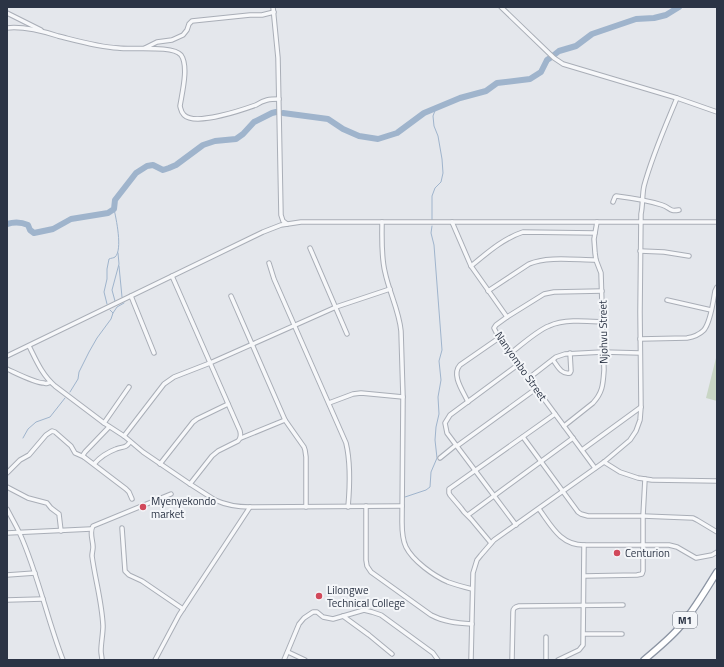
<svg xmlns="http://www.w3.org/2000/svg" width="724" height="667" font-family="'Titillium Web',sans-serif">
<rect width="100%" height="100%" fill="#e4e7ec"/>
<path fill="#c9d6c5" d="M717,354V401L706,398Z"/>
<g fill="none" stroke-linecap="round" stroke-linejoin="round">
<g stroke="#9fb4cc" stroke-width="1">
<path d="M432,220V196L435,188L441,182L443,173L442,159L438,136L434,126L433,116L436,108"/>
<path d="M119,266L122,297"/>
<path d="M115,301L112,290L119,264L118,253"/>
<path d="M107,304L104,292L107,279V269L109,259C111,258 114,258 115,257C123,250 116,218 114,209"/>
<path d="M113,313L117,307L124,303"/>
<path d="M70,392L78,379L79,372L89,352L97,338L111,319L113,313L110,310"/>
<path d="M23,438L28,429L36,422L50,417L65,398"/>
<path d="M405,497L426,490L430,487L431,472L437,458L435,440L436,427L439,414L438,397L441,380L439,361L442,350L434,245L431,233L432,226"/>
</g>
<g stroke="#9fb4cc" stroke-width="6">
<path d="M554,55L559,51L576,46L592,34L636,19L654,18L666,15L679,7"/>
<path d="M283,113L328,119L343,129L359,136L378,139L397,133L424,113L460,98L486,91L497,83L530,79L541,72L547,60L550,58"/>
<path d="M7,224C14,222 21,222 28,225L30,230L34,233L53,229L71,219L108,213L114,209L115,200L136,173L147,166L153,165L163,170L169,168L176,165L203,145L215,141L236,139L243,134L254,122L272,113L276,112"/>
</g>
<g stroke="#a9aeb7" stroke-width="5.5">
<g id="minor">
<path d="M273,7L278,58L281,215L283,221L287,224"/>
<path d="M501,7L554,58L563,64L677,98L717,112"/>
<path d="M7,13L41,30"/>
<path d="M7,28C24,26 42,31 58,36C78,41 98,47 118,48C132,50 173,45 181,55C189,66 182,93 180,106C181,110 181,112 184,115C195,126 242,110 256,105C259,103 263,101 267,100C271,99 275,99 279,99"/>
<path d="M145,48L157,42L172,40L183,35L187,30L189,24L192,21L250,15H262L274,12"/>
<path d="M613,202L615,197L616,196C632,198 647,200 662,205C671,208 669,212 679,210"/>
<path d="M382,222C382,238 381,256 385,272C389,292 399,310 401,331L403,397L402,522C402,530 402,539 406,547C413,561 434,576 448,582C456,585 464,587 472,589"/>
<path d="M452,222L471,266L507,317"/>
<path d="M310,248L347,334"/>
<path d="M640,251L664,252L689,256"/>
<path d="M269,263L274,279L346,443C351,464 350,485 348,507"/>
<path d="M471,266C487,253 504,238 523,232L595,233"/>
<path d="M172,276L240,431C241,435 241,438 238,441L218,451L212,456L190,484"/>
<path d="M488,291L529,264C547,256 576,260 596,260"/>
<path d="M131,296L154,353"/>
<path d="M231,296L285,420L304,447L305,450L306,457V507"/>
<path d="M667,300L711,310"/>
<path d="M640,339L687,338C693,337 699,335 704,330C711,321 713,302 715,291L717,287"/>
<path d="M29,346C36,360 42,375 55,386L104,423L124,436L143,452L190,484L215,500C226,505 237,507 250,507L402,506"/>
<path d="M511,353C521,345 538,330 549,326C564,319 586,321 602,322"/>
<path d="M7,356L263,232L281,225L301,222H717"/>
<path d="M553,360C557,365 561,375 570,373L571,371L570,353"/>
<path d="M7,369C16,373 35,383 44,383C46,384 49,383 50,382"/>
<path d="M529,378L556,357L565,354L603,352L640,353"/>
<path d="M468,402C463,391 451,375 460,365L499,338"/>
<path d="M329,403L353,394L361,393L403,397"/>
<path d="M104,423L129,387"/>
<path d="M564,426L593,403C603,392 603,384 604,370L601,273L596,260L595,253L594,239L597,222"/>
<path d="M109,427L85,452L83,455L84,457L126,489L129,492L132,499"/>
<path d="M124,436L164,384L174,377L210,363L336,307L390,289"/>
<path d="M523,437L578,512L581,514L588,516H643L693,518L697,520L717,532"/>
<path d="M241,438L285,420"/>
<path d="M457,446L537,388"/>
<path d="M582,450L641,407"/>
<path d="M440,458L456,445"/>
<path d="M604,462L620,472L638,478L652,480L717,481"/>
<path d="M94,464C100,457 108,452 116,449C123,446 125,449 130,442"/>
<path d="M160,464L193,422L197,419L228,404"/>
<path d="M595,468L499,338L494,328L496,325L507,317L544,294L554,292L602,291"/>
<path d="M7,473L20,460L29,455L46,435L52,431L55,432L71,446L75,453L84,457"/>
<path d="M7,487L28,498L47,503L51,508L59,514L61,531"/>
<path d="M366,506V560L367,566L371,572L431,615C444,622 457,623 472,624"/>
<path d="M7,509C11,517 16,525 20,534C38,574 47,619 63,660"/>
<path d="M539,509C551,525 560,545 584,545H669L677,547L696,558L712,555L717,552"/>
<path d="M468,515L573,438"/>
<path d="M516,525L447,433L445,423L450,415L519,364"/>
<path d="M122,528L125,571L129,575L142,581L183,609"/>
<path d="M7,533L91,529"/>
<path d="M491,543L471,519L464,512L461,508L450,495L449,493V489L555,414"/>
<path d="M7,575L35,573"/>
<path d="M584,576L637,575L642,574L643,571V516L645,479"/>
<path d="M7,600L43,599"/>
<path d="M343,616L369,635L392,654"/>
<path d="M584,634H622"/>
<path d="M288,652L305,660"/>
<path d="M102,660C102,657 101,654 101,651C101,643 103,634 103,626C102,602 95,579 92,556C92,553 93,550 93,547C93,540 89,532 93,526L171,494"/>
<path d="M155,660L179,615L250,507"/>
<path d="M284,660L299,624L304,618L313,612H317L323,617L333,619L364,610L372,612L381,615L433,653L438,660"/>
<path d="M471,660L473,573L477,560L481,555L494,540L604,462L630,440L636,431L640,420L641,407L640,312L641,214C643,205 642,195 644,186C652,156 665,127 677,98"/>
<path d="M512,660L513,612C513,608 515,607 519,606L623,605"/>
<path d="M546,660V637"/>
<path d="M558,660L579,650L583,645L584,545"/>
</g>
</g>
<g stroke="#8b94a3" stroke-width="8">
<path id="highway" d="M644,660C656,650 668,640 678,629C693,612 705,591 717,572"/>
</g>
<use href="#minor" stroke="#f7f8fa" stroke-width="3.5"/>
<use href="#highway" stroke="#fff" stroke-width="5.5"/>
</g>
<g fill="#d1495b" stroke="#f4f6f9" stroke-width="1.5">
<circle cx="143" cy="507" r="4"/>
<circle cx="617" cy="553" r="4"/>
<circle cx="319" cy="596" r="4"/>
</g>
<g text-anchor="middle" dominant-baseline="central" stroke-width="4" stroke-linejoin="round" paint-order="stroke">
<rect fill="#f4f6f9" stroke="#676e7b" stroke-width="1" x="673" y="612" width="24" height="16" rx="3"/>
<g font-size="10" font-weight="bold" fill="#2b3445">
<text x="685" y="620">M1</text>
</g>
<g font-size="11" fill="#2b3445" stroke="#f4f6f9">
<text transform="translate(603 332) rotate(-91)">Njohvu Street</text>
<text transform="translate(521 366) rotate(55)">Nanyombo Street</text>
</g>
<g font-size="11" fill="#2b3445" stroke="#f4f6f9" text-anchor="start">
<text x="151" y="501">Myenyekondo<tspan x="151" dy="13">market</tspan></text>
<text x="625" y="553">Centurion</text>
<text x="327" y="590">Lilongwe<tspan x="327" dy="13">Technical College</tspan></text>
</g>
</g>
<rect width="724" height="667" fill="none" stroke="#2b3445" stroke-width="16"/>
</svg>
